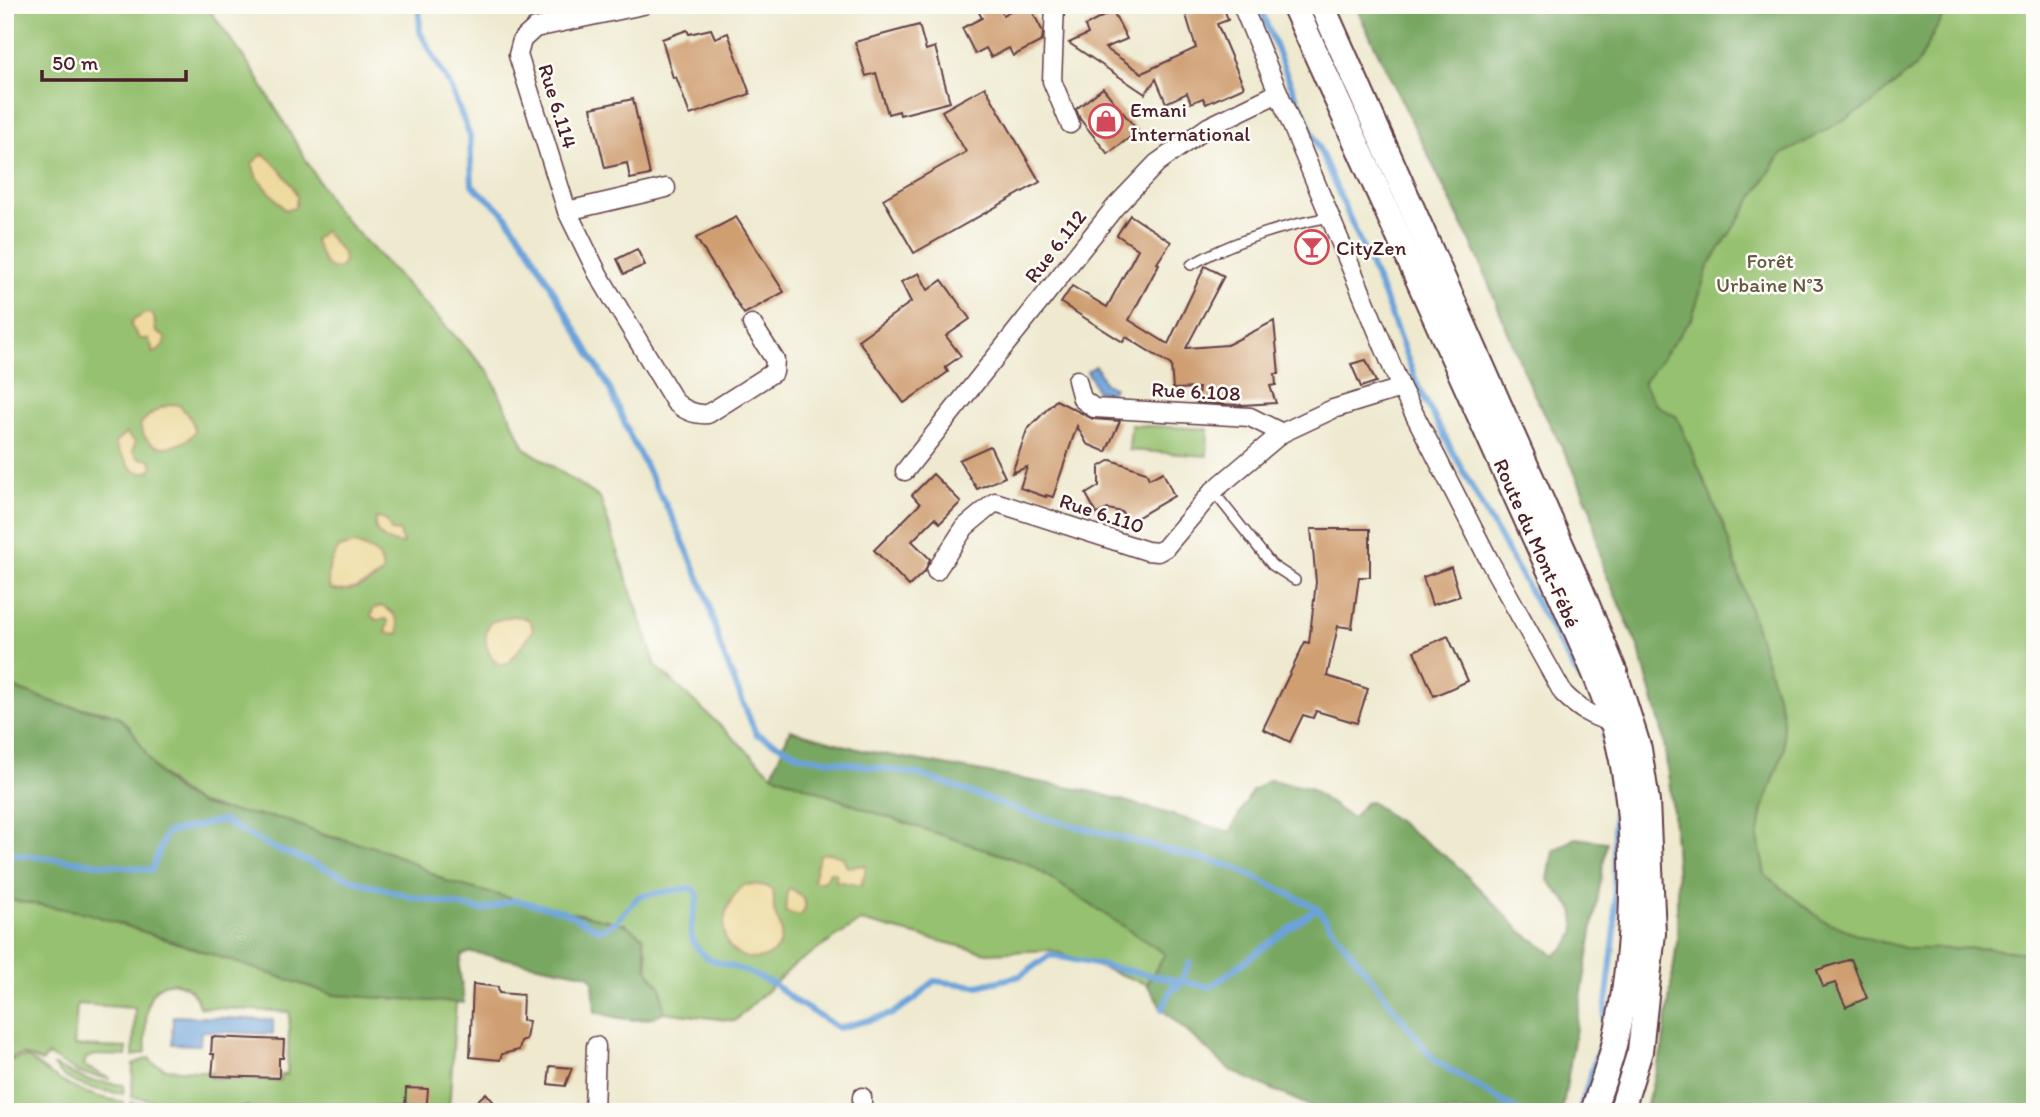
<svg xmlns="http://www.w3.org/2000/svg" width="2040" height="1117" font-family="Itim,sans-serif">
<rect width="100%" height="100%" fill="#fdfcf7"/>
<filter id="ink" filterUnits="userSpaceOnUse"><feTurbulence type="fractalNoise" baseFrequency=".0143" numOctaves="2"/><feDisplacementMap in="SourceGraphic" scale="14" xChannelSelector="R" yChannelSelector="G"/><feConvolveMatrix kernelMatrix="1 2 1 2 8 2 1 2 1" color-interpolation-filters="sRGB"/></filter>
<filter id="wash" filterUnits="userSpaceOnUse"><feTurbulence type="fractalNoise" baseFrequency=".00686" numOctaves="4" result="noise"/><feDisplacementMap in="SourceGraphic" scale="28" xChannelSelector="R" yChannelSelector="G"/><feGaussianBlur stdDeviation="1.57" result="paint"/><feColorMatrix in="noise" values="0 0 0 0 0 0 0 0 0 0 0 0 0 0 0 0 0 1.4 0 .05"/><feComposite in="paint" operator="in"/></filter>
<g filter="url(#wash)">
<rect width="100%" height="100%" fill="#eee9cf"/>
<g fill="#96c16f" stroke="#70704d" stroke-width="2">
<path d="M5,5H206L254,72L335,209L489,372L525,448L600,498L656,666L772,774L867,810L1029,864L1165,954L1147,984L1051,950L987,953L861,921L794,965L735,1021L664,1012L661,988L648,971L647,951L625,924L529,903L448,882L403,858L374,847L200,804C160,781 137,747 108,712L62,705L5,685Z"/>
<path d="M1355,5H2035V1112H1645L1663,1046L1677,943V878L1673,811L1663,734L1639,649L1603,567L1591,510L1572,466L1529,384L1478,257Z"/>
<path d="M1131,425L1208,429L1207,456L1129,450Z"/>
<path d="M5,899L87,913L334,995L456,1002L449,1110L281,1105L258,1112L252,1111L248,1106C228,1117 158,1100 132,1097L133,1064L149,1058L153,1063L166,1069L212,1072L211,1078L280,1081L281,1075H287L290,1012L199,1007C195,983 164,972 151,996C145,1007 145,1039 146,1052L133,1056L135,1008L77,1004L74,1046L127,1048L126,1056L95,1055L86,1058L84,1066L110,1079L79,1073L48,1055L42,1062L22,1054L5,1060Z"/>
<path d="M22,1057L28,1058C62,1084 80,1095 124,1102L123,1112H5V1062Z"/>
<path d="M54,1066L87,1080L124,1085L123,1094C101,1091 67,1086 54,1066Z"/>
<path d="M131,1102L185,1112H130Z"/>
</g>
<g fill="#78a762" stroke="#616346" stroke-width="2">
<path d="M1355,5H1949L1916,66L1870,105L1780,156L1708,267L1692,318L1643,383L1655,404L1677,417L1724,527L1782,711L1784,750L1763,809L1758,838L1765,875L1822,920L1867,938L1909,949L1985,948L2035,954V1112H1645L1663,1046L1677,943V878L1673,811L1663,734L1639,649L1603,567L1591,510L1572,466L1529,384L1478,257Z"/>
<path d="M5,685L62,705L116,715L130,727L154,767L165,780L179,792L200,804L217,809L284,819L326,836L374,847L403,858L448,882L529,903L625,924L643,937L648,971L661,988L664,1012C644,1026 618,1018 595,1012L593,981L589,975L471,952L462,955L459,967L464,1003L334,995L87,913L5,899Z"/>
<path d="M790,730L861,750L1094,792L1230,832L1252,791L1270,780L1309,788L1352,819L1365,803L1371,802L1453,862L1522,932L1555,955L1565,947L1576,932L1573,909L1548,880L1553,851L1575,838L1607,842L1562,1112H1323L1231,1071L1162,1009L1147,984L1165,954L1029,864L867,810L772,774Z"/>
</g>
<g fill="#eeda9e" stroke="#9c7c64" stroke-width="2">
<path d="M263,154C273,160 295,186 297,197C297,199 296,206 295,208L285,210L256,176L252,163Z"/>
<path d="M324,231L343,253L344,261L340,268L331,269L324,262L314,240Z"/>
<path d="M146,313L152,314L154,317L156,332L165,337V343L157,352L152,353V347L148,339H140L131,326L132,321Z"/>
<path d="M171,404L179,405C187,414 194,420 195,432C180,451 146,455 140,425C148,414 158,408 171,404Z"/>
<path d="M126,433L135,442L133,451L138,458L151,460L153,466L150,471L141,473L132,469L116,447L115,443Z"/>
<path d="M376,518C387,519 388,521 391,531L400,532V536L404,544C389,543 371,536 376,518Z"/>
<path d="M355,544C373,551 381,552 383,572C372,584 346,595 330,589C325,572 330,561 339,548Z"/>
<path d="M381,606C395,611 399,620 399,634L386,633L388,621L386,619L377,620L371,616L373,609Z"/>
<path d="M512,616L523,617L531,621L533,631L508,664L500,665C485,656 482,637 490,622Z"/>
<path d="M829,853L843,857L847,867L866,865L865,873L861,886L836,881V874L833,872H830L826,880L818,883L813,880L819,857L821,854Z"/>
<path d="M744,885C752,885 763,883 771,889C776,894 773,903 774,910C775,917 780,923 781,930C784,958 754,966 735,952C714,936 726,898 744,885Z"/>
<path d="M790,888C801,894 812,904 800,916L785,912L787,892Z"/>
</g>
<g fill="#6ca3da" stroke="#5b6182" stroke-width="2">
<path d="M1096,366L1105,384L1114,387L1111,393L1097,391L1087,371Z"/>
<path d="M173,1016L273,1020V1034L201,1031L200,1045L172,1044Z"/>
</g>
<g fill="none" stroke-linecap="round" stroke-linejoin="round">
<g stroke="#6ca3da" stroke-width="6">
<path d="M419,5L420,32L449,84L470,136L472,185L503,212L527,245L609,387L630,436L675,523L706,594L721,649L756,734L802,756L922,775L1032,815L1234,867L1317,908L1434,1060L1520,1112"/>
<path d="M1259,5L1286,73L1383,294L1419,389L1488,517L1572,666L1592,695"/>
<path d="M5,853L152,870L166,833L222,820L269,846L359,882L412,897L483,910L515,900L563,911L600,930L616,922L639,896L689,888L695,890L698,896L691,925L692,940L698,949L709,959L743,970L774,984L795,1001L839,1028L892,1014L916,998L934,981L978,986L1020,976L1050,955L1210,987L1317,908"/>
<path d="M1162,1009L1173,986L1178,988L1190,962"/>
<path d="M1579,1112L1602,1038L1615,929L1614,804L1604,735"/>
</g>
</g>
<g id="blocks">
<g fill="#cf9e71">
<path d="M975,5H999L1003,15L1021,5H1029L1043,32L1042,41L1013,56L1009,48L991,57L986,48L975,54L962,28L982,18Z"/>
<path d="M1207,5H1223L1228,20L1217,24L1244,87L1206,104L1203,98L1191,103L1187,93L1166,103L1156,79L1145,94L1069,43L1088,34L1085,26L1113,11L1127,39L1105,48L1142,73L1196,48L1186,15Z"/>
<path d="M919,25L926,50L935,47L950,102L900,115L899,111L888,114L876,73L866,76L855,42Z"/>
<path d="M711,29L715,38L728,33L750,94L690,115L676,77L673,78L662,39L687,30L689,34Z"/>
<path d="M985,87L1040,182L914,253L883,199L966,152L942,111Z"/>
<path d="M1103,88L1138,131L1108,154L1080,119L1076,109Z"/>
<path d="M633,99L650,175L630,179L627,163L605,168L591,108Z"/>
<path d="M1130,215L1171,242L1157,263L1159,264L1129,320L1168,344L1205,266L1224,276L1186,348L1227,345L1274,321L1279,374H1275L1276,385L1270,386L1276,403L1242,405L1197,403L1199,388L1173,389L1171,365L1126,337L1123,342L1061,303L1072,286L1107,307L1138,249L1117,235Z"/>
<path d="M736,217L784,292L744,314L696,238Z"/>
<path d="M637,249L645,265L624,274L617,259Z"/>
<path d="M919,273L928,290L942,280L970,319L946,336L961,356L945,367L948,372L904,403L858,340L911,302L901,282Z"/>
<path d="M1366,360L1376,382L1361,387L1351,364Z"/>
<path d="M1056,400L1093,419L1120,421L1106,452L1087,444L1077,426L1053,497L1046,495V497L1020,488L1027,467L1012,473L1027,430Z"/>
<path d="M990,446L1005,477L977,489L959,460Z"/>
<path d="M1111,460L1146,472L1149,479L1163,472L1174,496L1128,523L1122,512L1108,509L1097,514L1086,494L1099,486V467Z"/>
<path d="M933,474L961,502L940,523L935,518L912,541L930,559L925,571L909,586L874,550L920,504L912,495Z"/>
<path d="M1311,529H1370V577H1359L1352,628L1338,626L1327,676L1368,689L1357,723L1316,711L1313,718L1303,715L1290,742L1263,729L1305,642L1309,643L1316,582Z"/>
<path d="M1451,567L1460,596L1432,605L1423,577Z"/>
<path d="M1448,636L1468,681L1434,696L1414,651Z"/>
<path d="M1851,959L1867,998L1846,1007L1835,983L1823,987L1817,970Z"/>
<path d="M473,984L498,987L499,993L523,995L522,1020L529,1021L526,1039L521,1041L519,1050L502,1054L500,1060L470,1057Z"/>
<path d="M212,1037L284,1040L283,1058H279V1078L212,1076L214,1054H211Z"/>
<path d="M550,1066L572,1068L565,1086L548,1084Z"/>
<path d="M406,1088L428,1089L426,1112H405Z"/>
<path d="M486,1093L502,1112H465Z"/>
</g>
</g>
</g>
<g filter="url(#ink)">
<use href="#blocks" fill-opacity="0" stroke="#633d44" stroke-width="2"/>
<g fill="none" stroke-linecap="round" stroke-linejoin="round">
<g stroke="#633d44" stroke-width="12">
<g id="lane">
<path d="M1191,265C1234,240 1281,226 1330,217"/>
<path d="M1213,491L1272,565L1295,580"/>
</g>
</g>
<g stroke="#633d44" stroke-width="21">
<g id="street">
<path d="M643,5L535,28L522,40L518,55L567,211L666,188"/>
<path d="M1055,5L1052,81L1070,124"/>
<path d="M1242,5L1401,388L1490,562L1563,693C1579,709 1591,717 1612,722"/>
<path d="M567,211L598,274L675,402C685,411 695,415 708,414L774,372L775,360L752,324"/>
<path d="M1077,380L1082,399L1094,408L1250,417L1282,433L1333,409L1401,388"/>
<path d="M905,471L1115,207L1157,163L1208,127L1278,93"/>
<path d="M936,571L965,527L995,502L1147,551L1158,552L1165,548L1213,491L1282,433"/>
<path d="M594,1112L596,1046"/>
<path d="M862,1112V1097"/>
</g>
</g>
<g stroke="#633d44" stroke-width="28">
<g id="secondary">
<path d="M1294,5L1562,598C1579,638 1599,678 1612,720C1641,815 1636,945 1615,1041C1610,1065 1600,1088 1593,1112"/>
<path d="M1322,5L1581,590L1615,673L1639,749L1647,802L1653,933L1640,1051L1621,1112"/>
</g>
</g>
<use href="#lane" stroke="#fff" stroke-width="9"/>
<use href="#street" stroke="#fff" stroke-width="18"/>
<use href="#secondary" stroke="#fff" stroke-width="24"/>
</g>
</g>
<defs>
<g id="shop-ring" transform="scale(1.75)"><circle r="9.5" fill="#fdfcf7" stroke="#d1495b" stroke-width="1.5"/><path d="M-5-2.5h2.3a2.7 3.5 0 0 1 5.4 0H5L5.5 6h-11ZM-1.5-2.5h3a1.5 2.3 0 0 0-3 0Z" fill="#d1495b"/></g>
<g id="bar-ring" transform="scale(1.75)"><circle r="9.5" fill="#fdfcf7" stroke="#d1495b" stroke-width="1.5"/><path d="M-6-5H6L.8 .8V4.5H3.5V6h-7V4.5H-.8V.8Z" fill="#d1495b"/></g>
</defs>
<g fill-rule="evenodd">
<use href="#shop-ring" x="1106" y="121"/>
<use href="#bar-ring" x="1312" y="247"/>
</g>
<g text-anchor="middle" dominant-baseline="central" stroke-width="5" stroke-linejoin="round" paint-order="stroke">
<g font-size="21" fill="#4a1f2b" stroke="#fdfcf7">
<text transform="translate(558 106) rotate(73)">Rue 6.114</text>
<text transform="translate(1055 246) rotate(-52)">Rue 6.112</text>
<text transform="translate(1196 391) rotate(3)">Rue 6.108</text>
<text transform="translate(1102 513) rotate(18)">Rue 6.110</text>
<text transform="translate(1537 543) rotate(66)">Route du Mont-Fébé</text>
</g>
<g font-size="21" fill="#4a1f2b" stroke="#fdfcf7" text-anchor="start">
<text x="1130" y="109">Emani<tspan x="1130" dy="24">International</tspan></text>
<text x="1336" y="247">CityZen</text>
</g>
<g font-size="21" fill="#655843" stroke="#fdfcf7">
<text x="1770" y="260">Forêt<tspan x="1770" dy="24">Urbaine N°3</tspan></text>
</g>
</g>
<rect width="2040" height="1117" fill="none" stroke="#fdfcf7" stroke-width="28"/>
<path d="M42 70v10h144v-10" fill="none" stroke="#4a1f2b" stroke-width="3.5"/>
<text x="52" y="70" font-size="21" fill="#4a1f2b" stroke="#fdfcf7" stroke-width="5" paint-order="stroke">50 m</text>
</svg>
